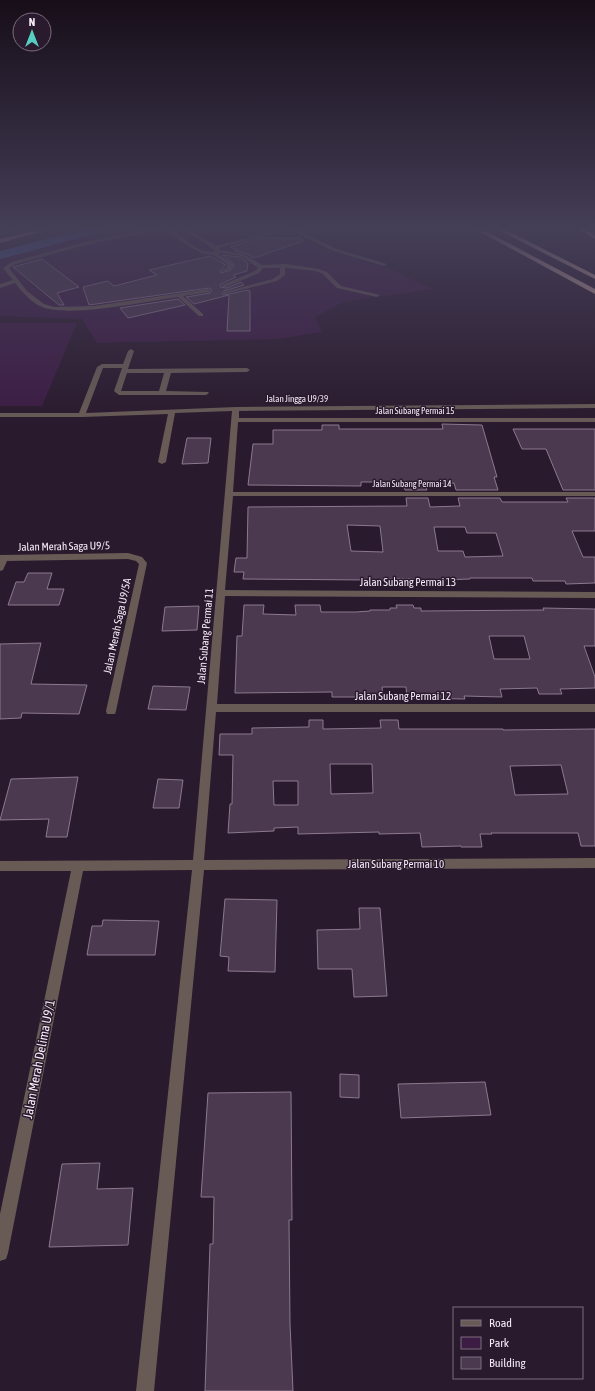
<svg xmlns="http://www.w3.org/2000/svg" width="595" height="1391" font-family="'Asap Condensed',sans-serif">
<rect width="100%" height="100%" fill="#2a1a2d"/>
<g fill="#3d1c44">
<path d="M126,228H282L321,248L390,269L433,289L343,302L315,317L322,332L276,339L97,343L82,319L0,316V257Z"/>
<path d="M0,323H77L42,406H0Z"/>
</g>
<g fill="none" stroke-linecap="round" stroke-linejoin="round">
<path fill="#3e64aa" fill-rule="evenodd" d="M87,228H108L106,231L0,259V251Z"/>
</g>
<g fill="#4b394f" stroke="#8c7990" fill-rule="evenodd">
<path d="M261,238H302L303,241L254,258L245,253L235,251L237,250L230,247Z"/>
<path d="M222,255L240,257L248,263L247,271L233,275L236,277L221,284L220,287L227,288L241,282L244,285L224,291L222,294L224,295L248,290L250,291V331H227L229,295L194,304L186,297L210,293L212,290L209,288L89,305L83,287L108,281L114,286L157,275L149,270L210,256L226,265L220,271L221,273L231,270L234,264Z"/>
<path d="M42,259L79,287L57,293L64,305H59L13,267Z"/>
<path d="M178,299L185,305L128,318L120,308Z"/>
<path d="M442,424L482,425L497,477H494L498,490H456L454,483L425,484L427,490H405L403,482H361V486L248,485L253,444H273V430H322V425H339V429H443Z"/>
<path d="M513,429H595V490H563L546,449H522Z"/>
<path d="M187,438H211L208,463L182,464Z"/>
<path d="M406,498H428L430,507L460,506L458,498H500L502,502H568L566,498H595V531H572L583,557H595V583L566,584L565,581H533L532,578H470V579L440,580L441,581L420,582L419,579H382V582H368V580L243,579L244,572H234L236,558H247L248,507L407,506ZM347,525L380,526L383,552L351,551ZM434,527H465L467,533H496L503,556L465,557L463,551H438Z"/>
<path d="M28,573H52L47,589H64L59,605H8L16,582H24Z"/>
<path d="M244,605H264L263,614L296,615L295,605H320L321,612H356L370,611V610H390V608H397L396,605H413L414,608H421V611L544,610L543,608L595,609V646H584L595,677V688L560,689L562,694H539L537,688L500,689L502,697L464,696L465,699L407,698L406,687H382L383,697H332V692L235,693L237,636H242ZM489,636H524L530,659H494Z"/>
<path d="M199,606L197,630L162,631L165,607Z"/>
<path d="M41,643L31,684L87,685L79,714L22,713L21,718L0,719V644Z"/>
<path d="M153,686L190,687L186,710L148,709Z"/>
<path d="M309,720H323V729L381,728L380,720H398L399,729H503V730L595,729V846H581L578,833H491L492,834H480L482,847H461V846L422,847L420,833L379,834V832L298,834V827L274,828V831L228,833L230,804H232L233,755H219L220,734H252V728L309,727ZM330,764H372L373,793L331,794ZM561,765L568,794L515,795L510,766ZM273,781H298V805H274Z"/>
<path d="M78,777L67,837H46L49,819L0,820L11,779Z"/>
<path d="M158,779L183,780L179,808H153Z"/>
<path d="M225,899L277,900L275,972L228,971L229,957L220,956Z"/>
<path d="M359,908H380L387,996L354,997L352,969H318L317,930L360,929Z"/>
<path d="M103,920L159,921L155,955H87L92,926H102Z"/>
<path d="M340,1074L359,1075V1098L340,1097Z"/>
<path d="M485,1082L491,1115L401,1118L398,1084Z"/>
<path d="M291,1092L292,1220H289L290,1324L293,1391H205L210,1244H213L214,1197H201L208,1093Z"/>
<path d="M100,1163L97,1189L133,1188L128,1245L49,1247L62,1164Z"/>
</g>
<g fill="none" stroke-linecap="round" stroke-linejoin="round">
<path stroke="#6f6071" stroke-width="1.5" stroke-dasharray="1 1" stroke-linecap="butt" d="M462,228L467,231"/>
<g fill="#685b56" fill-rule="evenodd">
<path d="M20,228H29L0,235V233Z"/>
<path d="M155,228C160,228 166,227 171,229C184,236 198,256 215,251V250L181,228H186L216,246L275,231V233L219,248L220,250L244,254L262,265L287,264L319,269L327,272L341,286L380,295L377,297L337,288L323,274L316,271L287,268H285V275L277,281L224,294V292L273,279L280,274V268H263L259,273L226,287H222V285L255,271L258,268L241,256L220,253L218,254L233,264L231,269L222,272L221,271L227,267V264L213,255L204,254L190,247L165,230C114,237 65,250 16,264L9,268L27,291L44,304L54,307L94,306L208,289L210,290V292L183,296L203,314V316H199L178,297C148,301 65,319 40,306C30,301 22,292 15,283L0,288V284L13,280L3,268L12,262L89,241Z"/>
<path d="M287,228H293L337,249L387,264L384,266L333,251Z"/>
<path d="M131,349L134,351L128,369L247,368L250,370L247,372L171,373L166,391L208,392L209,393L206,395H119L114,391L122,368H103L86,413L236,407L595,404V408L239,411V418H595V422H238L233,492H595V496H233L225,590L595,592V598L225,596L217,704H595V712H216L204,860L595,858V868L204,870L154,1391H136L192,870L83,871L8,1253L6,1259L0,1261V1214L71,871H0V861L193,860L232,411L175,413L166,462L162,464L158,462L168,414L82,417H0V413H79L97,367L102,364H123L128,351ZM127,373H164L159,391H121Z"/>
<path d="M128,553L142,557L147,563L116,711L115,714H107L106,711L139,564L136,561L128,559L7,561L3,570L0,571V555Z"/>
</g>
<g fill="#cdaba1" fill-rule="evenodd">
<path d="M46,228H56L0,243V239Z"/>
<path d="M473,228H480L595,289V294Z"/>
<path d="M494,228H502L595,275V279Z"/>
<path d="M576,228H583L595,235V239Z"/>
</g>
</g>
<linearGradient id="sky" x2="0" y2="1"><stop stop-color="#170e19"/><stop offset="0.54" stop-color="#443e57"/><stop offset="1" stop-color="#443e57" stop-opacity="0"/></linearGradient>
<rect width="595" height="423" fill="url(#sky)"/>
<g text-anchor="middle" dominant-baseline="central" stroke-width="3" stroke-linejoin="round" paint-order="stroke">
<g font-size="9" fill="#f6ebf8" stroke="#2a1a2d">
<text x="297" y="399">Jalan Jingga U9/39</text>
<text x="415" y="411">Jalan Subang Permai 15</text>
<text x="412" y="484">Jalan Subang Permai 14</text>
</g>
<g font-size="11" fill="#f6ebf8" stroke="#2a1a2d">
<text transform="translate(64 546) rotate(-1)">Jalan Merah Saga U9/5</text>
<text x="408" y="582">Jalan Subang Permai 13</text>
<text transform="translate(117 626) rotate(-78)">Jalan Merah Saga U9/5A</text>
<text transform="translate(205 636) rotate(-85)">Jalan Subang Permai 11</text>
<text x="403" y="696">Jalan Subang Permai 12</text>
<text x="396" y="864">Jalan Subang Permai 10</text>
</g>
<g font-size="13" fill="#f6ebf8" stroke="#2a1a2d">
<text transform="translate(39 1059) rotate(-79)">Jalan Merah Delima U9/1</text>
</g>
</g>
<rect x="453" y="1307" width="130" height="72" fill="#2a1a2d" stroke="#7c6e7e"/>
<rect x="461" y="1320" width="20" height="6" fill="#685b56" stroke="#7c6e7e"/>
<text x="489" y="1327" font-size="12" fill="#f6ebf8">Road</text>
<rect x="461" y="1337" width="20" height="12" fill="#3d1c44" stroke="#7c6e7e"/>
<text x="489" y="1347" font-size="12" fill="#f6ebf8">Park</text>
<rect x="461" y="1357" width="20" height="12" fill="#4b394f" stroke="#7c6e7e"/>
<text x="489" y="1367" font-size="12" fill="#f6ebf8">Building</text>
<g transform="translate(32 32)"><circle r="19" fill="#2a1a2d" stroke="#7c6e7e"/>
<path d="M0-3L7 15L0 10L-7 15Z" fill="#56cec3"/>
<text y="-6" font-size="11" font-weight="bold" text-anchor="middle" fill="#f6ebf8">N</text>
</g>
</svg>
